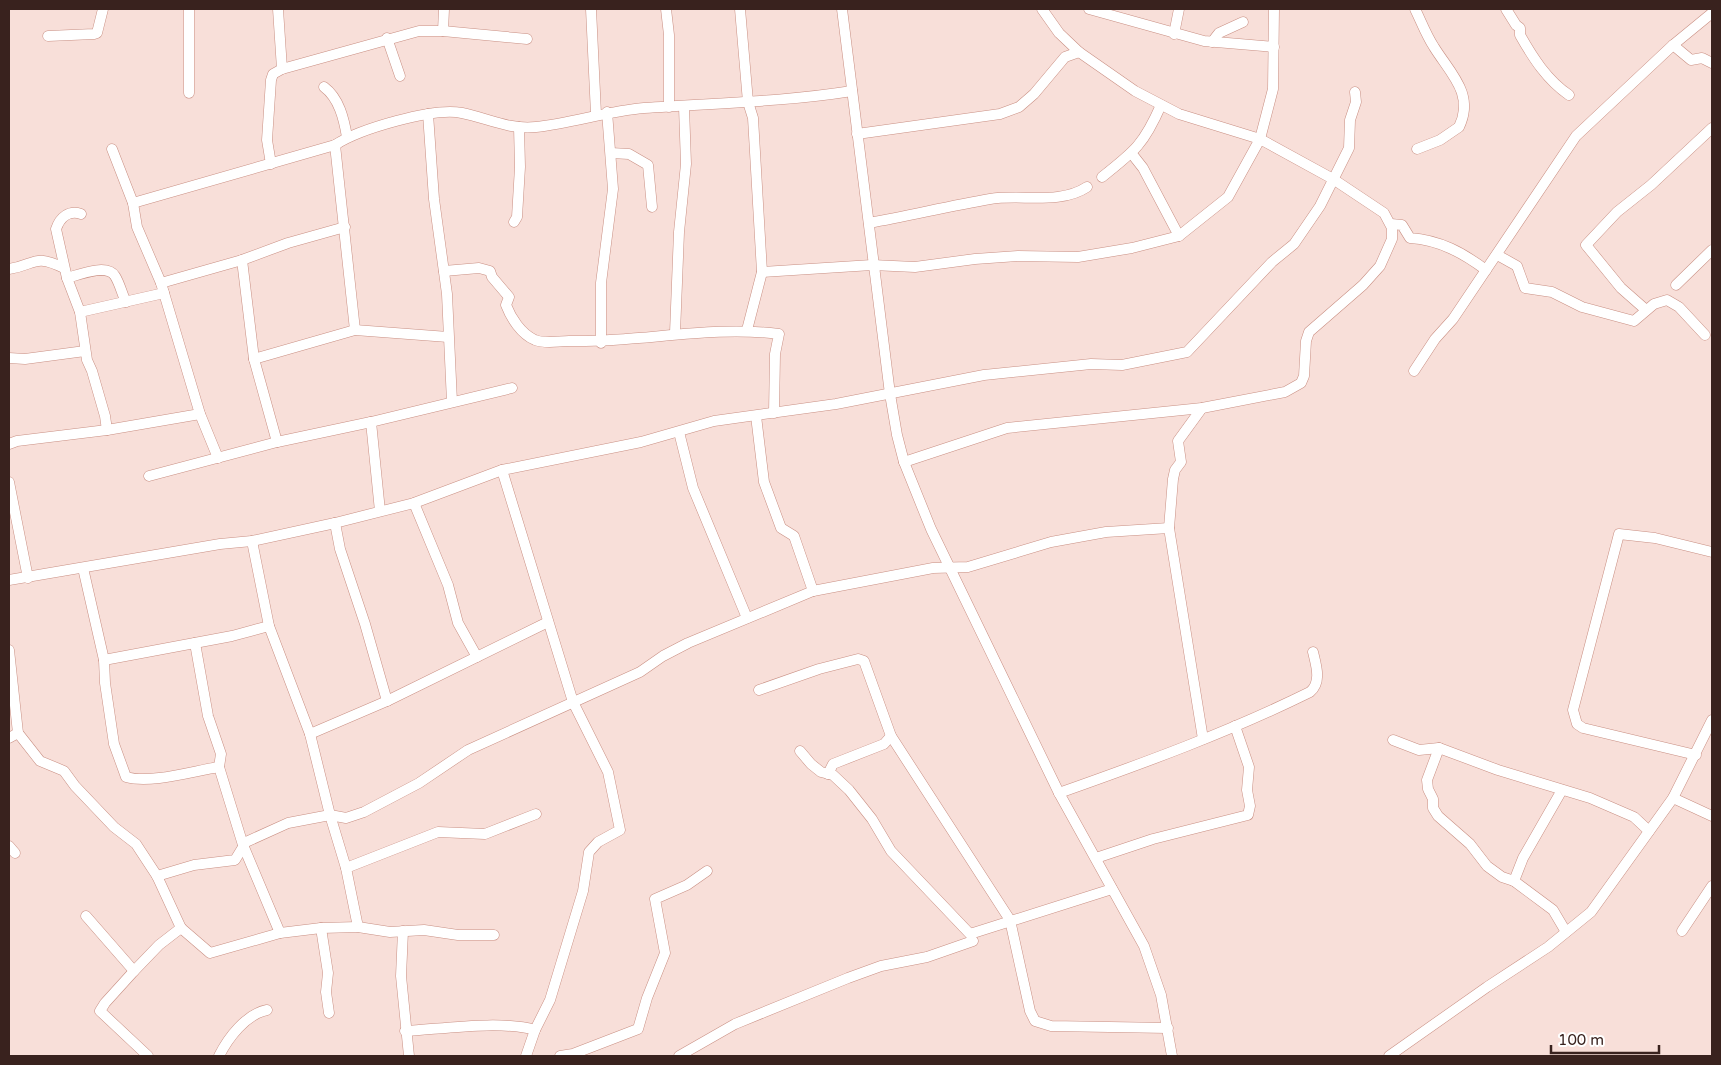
<svg xmlns="http://www.w3.org/2000/svg" width="1721" height="1065" font-family="'Varela Round',sans-serif">
<rect width="100%" height="100%" fill="#f8dfd9"/>
<g fill="none" stroke-linecap="round" stroke-linejoin="round">
<g stroke="#c98f83" stroke-width="11">
<g id="minor">
<path d="M278,9L282,69"/>
<path d="M591,9L596,114"/>
<path d="M666,9L669,35V107"/>
<path d="M740,9L748,102L753,118L762,272L747,330"/>
<path d="M842,9L890,394L897,435L904,462L931,529L1059,793L1144,946L1161,995L1172,1056"/>
<path d="M1089,9L1204,41L1274,47"/>
<path d="M1415,9C1421,21 1426,35 1434,47C1450,73 1475,94 1459,127L1440,140L1417,149"/>
<path d="M1506,9L1516,25L1520,28V35C1533,58 1547,80 1569,95"/>
<path d="M443,31L444,9"/>
<path d="M1174,34L1179,9"/>
<path d="M48,36L94,34L97,33L103,9"/>
<path d="M387,38L400,76"/>
<path d="M1212,42L1219,33L1243,22"/>
<path d="M1673,45L1691,60L1702,58L1712,63"/>
<path d="M324,87C339,98 344,119 347,137"/>
<path d="M189,93V9"/>
<path d="M428,114L434,199L447,294L452,402"/>
<path d="M857,134L1000,114L1019,107L1034,94L1065,57L1079,52"/>
<path d="M335,145L355,330"/>
<path d="M112,149L133,203L137,227L161,283"/>
<path d="M611,153L629,154L648,165L652,207"/>
<path d="M1132,154L1143,168L1179,236"/>
<path d="M271,164L267,140L271,80L273,74L282,69L419,31H443L527,39"/>
<path d="M1102,177C1135,151 1144,144 1161,105"/>
<path d="M133,203L335,145C359,129 434,107 462,113C487,118 509,130 536,127C572,123 608,111 644,108C714,103 783,102 852,91"/>
<path d="M81,214C69,210 60,217 56,229L67,278L80,312L87,360L92,371L105,416L107,430"/>
<path d="M514,222L517,217L520,167L519,127"/>
<path d="M869,223C909,216 949,206 990,199C1021,194 1060,205 1087,187"/>
<path d="M1391,224L1402,225L1410,238C1440,240 1463,253 1486,270"/>
<path d="M1499,256L1517,266L1525,288L1552,292L1582,307L1634,321L1654,304L1667,300L1679,307L1705,335"/>
<path d="M242,260L254,359L277,442"/>
<path d="M9,269C36,265 33,253 64,268"/>
<path d="M444,271L479,268L490,271L492,277L509,297L506,305C511,318 521,334 535,340C545,344 559,341 569,341C640,343 709,325 779,334L775,354L774,413"/>
<path d="M762,272L872,265L915,267L975,259L1018,256L1078,257L1132,248L1179,236L1228,197L1260,139L1273,89L1274,9"/>
<path d="M67,278C78,275 107,263 115,276C120,284 122,294 126,302"/>
<path d="M1676,285L1712,250"/>
<path d="M1646,310L1621,288L1586,245L1617,212L1651,185L1712,128"/>
<path d="M80,312L164,293"/>
<path d="M675,333L679,232L686,164L684,107"/>
<path d="M601,343V283L613,189L607,112"/>
<path d="M9,358L25,359L85,351"/>
<path d="M254,359L355,330L448,337"/>
<path d="M1414,371L1435,339L1453,319L1576,136L1673,45L1712,13"/>
<path d="M1202,408L1178,441L1181,462L1175,470L1173,479L1169,528L1203,739"/>
<path d="M756,416L764,482L781,528L794,536L813,591"/>
<path d="M371,422L380,511"/>
<path d="M679,432L693,488L747,618"/>
<path d="M9,444L17,441L107,430L200,414"/>
<path d="M218,458L200,414L161,283L242,260L288,243L345,227"/>
<path d="M904,462L1007,428L1202,408L1285,392L1301,383L1304,376L1306,341L1309,332L1363,285L1380,266L1392,239V228L1384,213L1333,179L1260,139L1179,114L1135,91L1079,52L1059,33L1042,9"/>
<path d="M502,470L573,702L608,772L620,830L598,842L589,852L583,891L550,1000L535,1030L526,1056"/>
<path d="M149,476L277,442L371,422L512,388"/>
<path d="M9,482L28,578"/>
<path d="M414,503L448,585L458,623L477,657"/>
<path d="M335,523L340,549L365,624L387,701"/>
<path d="M252,541L269,626L310,734L330,815L346,868L358,927"/>
<path d="M83,568L104,660L105,683L114,744L126,777C151,784 193,771 219,767"/>
<path d="M9,580L220,544L252,541L335,523L414,503L502,470L641,442L714,421L836,404L984,375L1091,364L1122,365L1187,352L1272,262L1294,244L1320,206L1349,148L1350,120L1356,102L1355,92"/>
<path d="M195,643L208,716L221,754L219,767L243,845L280,933"/>
<path d="M9,650L18,733L40,761L64,771L75,786L114,827L136,844L157,876L181,928L159,945L134,971L86,916"/>
<path d="M104,660L232,636L269,626"/>
<path d="M759,690L819,669L858,659L864,661L891,736L1010,920L1030,1011L1035,1021L1051,1026L1168,1028"/>
<path d="M310,734L387,701L548,622"/>
<path d="M9,738L18,733"/>
<path d="M1393,740L1419,750L1439,748L1498,770L1590,798L1634,817L1649,831"/>
<path d="M1439,748L1427,780L1428,789L1433,799V808L1438,816L1470,844L1487,866L1502,877L1514,881"/>
<path d="M800,751L811,764L821,772L833,775L849,790L872,819L891,851L970,934L1112,889"/>
<path d="M1696,755L1583,728L1577,724L1573,710L1619,534L1655,538L1712,552"/>
<path d="M828,774L833,764L884,744L891,736"/>
<path d="M1562,790L1523,858L1514,881L1553,910L1566,932"/>
<path d="M1059,793C1144,763 1229,732 1310,692C1322,682 1316,665 1313,652"/>
<path d="M1673,798L1712,816"/>
<path d="M9,846L15,853"/>
<path d="M1096,858L1153,839L1248,815L1250,806L1247,790L1249,767L1235,726"/>
<path d="M346,868L438,832L485,834L536,814"/>
<path d="M157,876L194,865L235,860L246,842L288,823L330,815L346,818L364,812L419,783L468,750L640,672L663,656L688,643L813,591L933,568L968,567L1051,542L1106,532L1169,528"/>
<path d="M181,928L210,953L280,933L321,928L358,927L390,932L424,930L458,935H494"/>
<path d="M321,928L328,973L326,992L329,1013"/>
<path d="M403,931L401,976L409,1056"/>
<path d="M1682,931L1712,886"/>
<path d="M134,971L105,1003L100,1011L148,1056"/>
<path d="M405,1031C442,1029 501,1020 535,1030"/>
<path d="M219,1056C228,1038 246,1014 267,1010"/>
<path d="M560,1056L573,1054L638,1029L647,998L665,953L655,899L687,885L707,871"/>
<path d="M679,1056L735,1024L848,978L881,966L927,957L973,941"/>
<path d="M1389,1056L1487,987L1548,947L1591,912L1673,798L1712,720"/>
</g>
</g>
<use href="#minor" stroke="#fff" stroke-width="10"/>
</g>
<rect width="1721" height="1065" fill="none" stroke="#39221e" stroke-width="20"/>
<path d="M1551 1045v8h108v-8" fill="none" stroke="#39221e" stroke-width="2.5"/>
<text x="1558" y="1045" font-size="15" fill="#39221e" stroke="#ffffff" stroke-width="4" paint-order="stroke">100 m</text>
</svg>
